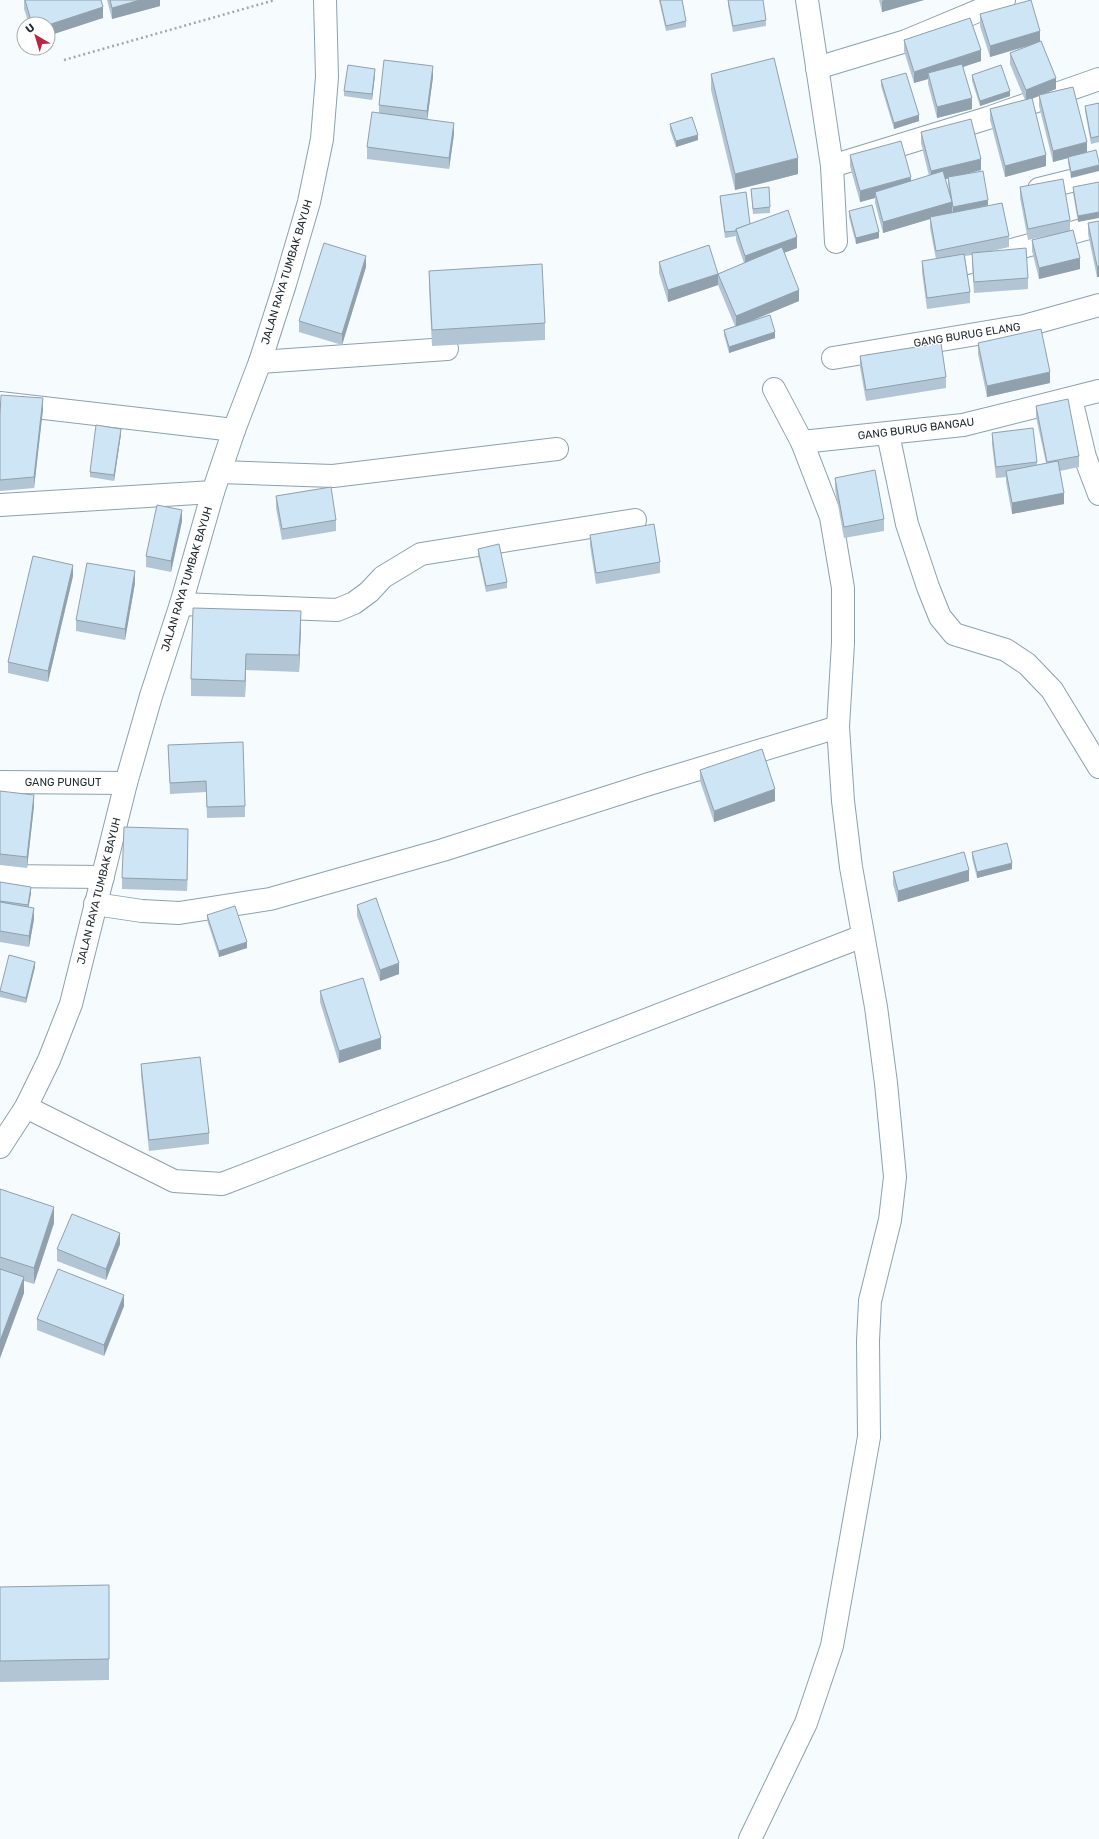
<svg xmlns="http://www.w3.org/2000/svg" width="1099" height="1839" font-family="Rubik,sans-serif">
<rect width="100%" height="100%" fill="#f6fbfe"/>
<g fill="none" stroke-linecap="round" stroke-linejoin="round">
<g stroke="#8ba1b0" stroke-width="24">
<g id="minor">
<path d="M807,0L832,166L836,242"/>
<path d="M817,68L906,41L1004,0"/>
<path d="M832,166L988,118L1099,79"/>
<path d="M1039,189L1099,174"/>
<path d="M967,263L1099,225"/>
<path d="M833,358L1024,326L1099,305"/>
<path d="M260,362L447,349"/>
<path d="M1071,399L1085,457L1099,494"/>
<path d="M0,403L234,430"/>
<path d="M888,434L907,524L928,587L940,617L954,634L1006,650L1027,664L1052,690L1099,767"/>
<path d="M802,442L963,425L1099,391"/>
<path d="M220,472L333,476L557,449"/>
<path d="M0,505L213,492"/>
<path d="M181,604L337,610L354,603L369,592L383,577L421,554L635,520"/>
<path d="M0,782L126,783"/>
<path d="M0,876L103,877"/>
<path d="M95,904L142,911L179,913L270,899L443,850L649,784L838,727"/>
<path d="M26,1107L174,1181L222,1184L863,936"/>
<path d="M0,1147L26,1107L49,1060L71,1004L126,783L151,696L181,604L213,492L234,430L260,362L285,284L309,202L322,139L327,77L325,0"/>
<path d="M750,1839L806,1723L832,1646L869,1437L868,1341L870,1301L890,1220L895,1177L886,1083L876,1007L851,867L843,801L838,727L843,643V588L831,517L802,442L774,389"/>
</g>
</g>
<path stroke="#a2a8ac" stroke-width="2.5" stroke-dasharray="2 3" stroke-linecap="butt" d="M64,60L275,0"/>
<use href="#minor" stroke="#fff" stroke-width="22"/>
</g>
<g fill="#b1c5d4" fill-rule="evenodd">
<path d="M24,0H101L103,18L48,24H29L24,9Z"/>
<path d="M107,0H160V6L112,19Z"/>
<path d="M659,0H682L686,21V27L666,31Z"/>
<path d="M728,0L766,20V26L733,32L728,5Z"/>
<path d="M879,0H924L882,12Z"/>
<path d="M980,14L1040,41L1056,89L1045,93L1073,87L1071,178L1068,163V158L1053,162L1039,106V96L1032,99L1046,166L1005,177L990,120V109L1025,100L1010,64V53L1028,46L990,57L980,26Z"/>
<path d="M904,40L981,61L963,67L972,109L937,118L928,84V79L914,83L904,51Z"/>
<path d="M711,74L798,174L735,190L711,90Z"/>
<path d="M375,75L372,100L344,96V91Z"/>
<path d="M972,75L1010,96L980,106L972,81Z"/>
<path d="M433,77L427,119L454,134L449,169L367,159V147L379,113V105Z"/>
<path d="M881,80L919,121L894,129L881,86Z"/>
<path d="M1099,103V142L1091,144L1085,111V106Z"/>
<path d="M670,124L698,140L676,147L670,130Z"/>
<path d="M921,132L981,170L960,175L988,205L1009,236V247L988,252L1028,278V289L974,293L972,264V255L965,256L970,292V303L927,309L922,272V261L936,259L930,228V219L883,233L875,203V198L860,202L850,166V155L911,181L929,176L921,143ZM948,178V183L949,193L945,179Z"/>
<path d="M1099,182L1078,222L1073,193V187Z"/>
<path d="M1020,187L1070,220V230L1080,269L1039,279L1032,251V240L1051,235L1028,240L1020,198Z"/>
<path d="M751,189L770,207V213L753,214Z"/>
<path d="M720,196L750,224L797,248L784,253L799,301L751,321L775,338L729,353L724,335V330L735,326L718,285L668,302L659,273V262L718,274L744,263L736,240V236L725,238L720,201Z"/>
<path d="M849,211L879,238L856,244L849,217Z"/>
<path d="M1099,221V277H1097L1088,234V223Z"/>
<path d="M366,267L342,345L299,332V321Z"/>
<path d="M429,271L545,323V340L432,346L429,287Z"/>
<path d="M978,343L1050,383L987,397L978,354Z"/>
<path d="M860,356L946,377V388L866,401L860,367Z"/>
<path d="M1036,406L1079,456V467L1060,471L1064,504L1012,514L1006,482V477L996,478L992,444V433L1037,462V465L1046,463L1036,417Z"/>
<path d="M43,409L34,488L0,491V415Z"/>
<path d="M121,434L114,481L90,477V472Z"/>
<path d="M835,478L884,519V531L844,538L835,489Z"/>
<path d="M276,496L336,520V531L282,540L276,508Z"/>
<path d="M182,521L171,572L146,567V556Z"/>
<path d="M590,535L660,562V573L596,584L590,546Z"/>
<path d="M478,549L507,582V588L486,592L478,555Z"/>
<path d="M73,576L48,682L8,673V662Z"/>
<path d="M135,583L125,640L76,631V620Z"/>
<path d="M301,627L299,672L246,670L245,697L191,696V679Z"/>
<path d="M168,745L245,806V817L207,818L206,792L170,794Z"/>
<path d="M700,770L775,801L714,822L700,781Z"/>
<path d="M0,791L34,806L27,868L0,865Z"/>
<path d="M188,840L187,891L122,889V878Z"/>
<path d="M972,852L1012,869L977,878L972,858Z"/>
<path d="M893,872L969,881L898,902L893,884Z"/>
<path d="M0,882L31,893L28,907L34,919L29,947L0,942Z"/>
<path d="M357,905L399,974L380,981L357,916Z"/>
<path d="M207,915L247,948L219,957L207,920Z"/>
<path d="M35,967L26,1003L0,997V989Z"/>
<path d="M320,991L381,1049L339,1063L320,1002Z"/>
<path d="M141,1064L209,1133V1144L149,1151L141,1075Z"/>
<path d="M0,1189L54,1223L34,1284L24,1281V1293L0,1358Z"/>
<path d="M120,1244L106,1280L57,1261V1249Z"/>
<path d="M124,1306L104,1356L37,1330V1319Z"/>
<path d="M109,1585V1680L0,1682V1587Z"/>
</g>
<g fill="#90a0ac">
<path d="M140,0H160V6L112,19V8Z"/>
<path d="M884,0H924L882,12V1Z"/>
<path d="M103,7V18L48,36V25Z"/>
<path d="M1040,31V42L990,57V46Z"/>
<path d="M981,50V61L929,78L928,73V79L914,83V72Z"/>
<path d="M433,66V77L427,122V111Z"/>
<path d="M375,69V75L372,100V94Z"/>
<path d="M1056,78V89L1026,101V90Z"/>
<path d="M1010,91V96L980,106V101Z"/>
<path d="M972,98V109L937,118V107Z"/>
<path d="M919,115V121L894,129V123Z"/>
<path d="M454,123V134L449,169V158Z"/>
<path d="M698,135V140L676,147V141Z"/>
<path d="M1087,142V153L1053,162V151Z"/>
<path d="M1046,155V166L1005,177V166Z"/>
<path d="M798,158V174L735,190V174Z"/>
<path d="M981,159V170L931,183V171Z"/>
<path d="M1099,165V171L1071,178V172Z"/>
<path d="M911,177V188L875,192V198L860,202V191Z"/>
<path d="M988,200V205L953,213V207Z"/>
<path d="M952,202V213L930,217V219L883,233V222Z"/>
<path d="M1099,212V218L1078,222V216Z"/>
<path d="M879,232V238L856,244V238Z"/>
<path d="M797,237V248L745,267V256Z"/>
<path d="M366,256V267L342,345V334Z"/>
<path d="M1080,258V269L1039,279V268Z"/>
<rect x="1097" y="266" width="2" height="11"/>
<path d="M718,274V285L668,302V290Z"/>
<path d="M799,290V301L736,327V316Z"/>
<path d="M775,332V338L729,353V347Z"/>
<path d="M1050,372V383L987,397V386Z"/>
<path d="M43,398V409L34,488V477Z"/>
<path d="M121,429V434L114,481V475Z"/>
<path d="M1064,493V504L1012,514V503Z"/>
<path d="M182,510V521L171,572V561Z"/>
<path d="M73,565V576L48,682V671Z"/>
<path d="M135,571V583L125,640V629Z"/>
<path d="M301,611V627L299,672V655Z"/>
<path d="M246,654V670L245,697V681Z"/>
<path d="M775,789V801L714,822V811Z"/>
<path d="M34,795V806L27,868V857Z"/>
<path d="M188,829V840L187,891V880Z"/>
<path d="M1012,863V869L977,878V872Z"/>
<path d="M969,870V881L898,902V891Z"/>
<path d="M31,887V893L28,911V905Z"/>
<path d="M34,908V919L29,947V936Z"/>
<path d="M247,942V948L219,957V951Z"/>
<path d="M35,962V967L26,1003V998Z"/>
<path d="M399,963V974L380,981V970Z"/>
<path d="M381,1038V1049L339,1063V1051Z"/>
<path d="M54,1207V1223L34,1284V1268Z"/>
<path d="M120,1233V1244L106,1280V1269Z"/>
<path d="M24,1277V1293L0,1358V1341Z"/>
<path d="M124,1295V1306L104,1356V1345Z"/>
</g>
<g fill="#cee5f6" stroke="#90a0ac">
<path d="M25,0H101L103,7L48,25V24H32Z"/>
<path d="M110,0H140L112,8Z"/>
<path d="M660,0H682L686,21L666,26Z"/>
<path d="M728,0H763L766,20L733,26Z"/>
<path d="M1031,0L1040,31L990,46L980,14Z"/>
<path d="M970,18L981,50L914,72L904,40Z"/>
<path d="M1041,41L1056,78L1026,90L1010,53Z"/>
<path d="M774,58L798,158L735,174L711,74Z"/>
<path d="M384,60L433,66L427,111L379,105Z"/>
<path d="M962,64L972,98L937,107L928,73Z"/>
<path d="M348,65L375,69L372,94L344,91Z"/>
<path d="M1001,65L1010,91L980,101L972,75Z"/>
<path d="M906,73L919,115L894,123L881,80Z"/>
<path d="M1073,87L1087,142L1053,151L1039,95Z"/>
<path d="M1032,98L1046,155L1005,166L990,109Z"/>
<path d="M1099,103V136L1091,138L1085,106Z"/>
<path d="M372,112L454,123L449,158L367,147Z"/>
<path d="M692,117L698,135L676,141L670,124Z"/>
<path d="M971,119L981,159L931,171L921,132Z"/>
<path d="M901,141L911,177L860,191L850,155Z"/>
<path d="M1096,150L1099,162V165L1071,172L1068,157Z"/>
<path d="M943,171L952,202L883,222L875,192Z"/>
<path d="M983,171L988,200L953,207L948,177Z"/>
<path d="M1063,179L1070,220L1028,229L1020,187Z"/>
<path d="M1099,182V212L1078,216L1073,187Z"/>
<path d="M769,187L770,207L753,209L751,189Z"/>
<path d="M746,192L750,224L736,229V231L725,232L720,196Z"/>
<path d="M1002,203L1009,236L936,251L930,217Z"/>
<path d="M872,205L879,232L856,238L849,211Z"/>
<path d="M788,210L797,237L745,256L736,229Z"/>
<path d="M1099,221V266H1097L1088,223Z"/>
<path d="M1073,230L1080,258L1039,268L1032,240Z"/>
<path d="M324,243L366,256L342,334L299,321Z"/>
<path d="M709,245L718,274L668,290L659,262Z"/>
<path d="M782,247L799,290L736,316L718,274Z"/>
<path d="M1026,248L1028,278L974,282L972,253Z"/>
<path d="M964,254L970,292L927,298L922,261Z"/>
<path d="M542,264L545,323L432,330L429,271Z"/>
<path d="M770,315L775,332L729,347L724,330Z"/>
<path d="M1041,329L1050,372L987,386L978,343Z"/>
<path d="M941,343L946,377L866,390L860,356Z"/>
<path d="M1,395L43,398L34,477L0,480V415Z"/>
<path d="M1068,399L1079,456L1047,462L1036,406Z"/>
<path d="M96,425L121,429L114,475L90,472Z"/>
<path d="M1033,428L1037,462L996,467L992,433Z"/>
<path d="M1058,461L1064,493L1012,503L1006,471Z"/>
<path d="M875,470L884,519L844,527L835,478Z"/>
<path d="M331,487L336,520L282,529L276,496Z"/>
<path d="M157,505L182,510L171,561L146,556Z"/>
<path d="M654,524L660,562L596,573L590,535Z"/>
<path d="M499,544L507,582L486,586L478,549Z"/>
<path d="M33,556L73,565L48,671L8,662Z"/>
<path d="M87,563L135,571L125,629L76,620Z"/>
<path d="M193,608L301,611L299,655L246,654L245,681L191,679Z"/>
<path d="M243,742L245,806L207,807L206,781L170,783L168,745Z"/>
<path d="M762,749L775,789L714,811L700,770Z"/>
<path d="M0,791L34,795L27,857L0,854Z"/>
<path d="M124,827L188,829L187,880L122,878Z"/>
<path d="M1007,843L1012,863L977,872L972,852Z"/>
<path d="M964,852L969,870L898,891L893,872Z"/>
<path d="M0,882L31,887L28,905L0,901Z"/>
<path d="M376,898L399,963L380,970L357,905Z"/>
<path d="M0,902L34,908L29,936L0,931Z"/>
<path d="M235,906L247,942L219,951L207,915Z"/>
<path d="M9,955L35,962L26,998L0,991Z"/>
<path d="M363,978L381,1038L339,1051L320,991Z"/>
<path d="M200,1057L209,1133L149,1140L141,1064Z"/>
<path d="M0,1189L54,1207L34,1268L0,1257Z"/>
<path d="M72,1214L120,1233L106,1269L57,1249Z"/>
<path d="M0,1269L24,1277L0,1341Z"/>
<path d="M58,1269L124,1295L104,1345L37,1319Z"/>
<path d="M109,1585V1659L0,1661V1587Z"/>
</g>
<g text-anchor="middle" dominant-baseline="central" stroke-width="3" stroke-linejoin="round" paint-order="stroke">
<g font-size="11" fill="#242c32" stroke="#fff">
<text transform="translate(287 272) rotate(-73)">JALAN RAYA TUMBAK BAYUH</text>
<text transform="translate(967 335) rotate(-9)">GANG BURUG ELANG</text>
<text transform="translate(916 429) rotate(-7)">GANG BURUG BANGAU</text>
<text transform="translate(187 579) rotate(-73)">JALAN RAYA TUMBAK BAYUH</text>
<text x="63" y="782">GANG PUNGUT</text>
<text transform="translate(99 891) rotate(-76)">JALAN RAYA TUMBAK BAYUH</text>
</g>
</g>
<g transform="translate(36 36) rotate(322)"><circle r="19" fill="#ffffff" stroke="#a7abad"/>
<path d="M0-3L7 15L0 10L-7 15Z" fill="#b82640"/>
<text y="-6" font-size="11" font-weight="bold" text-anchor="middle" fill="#242c32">U</text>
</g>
</svg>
